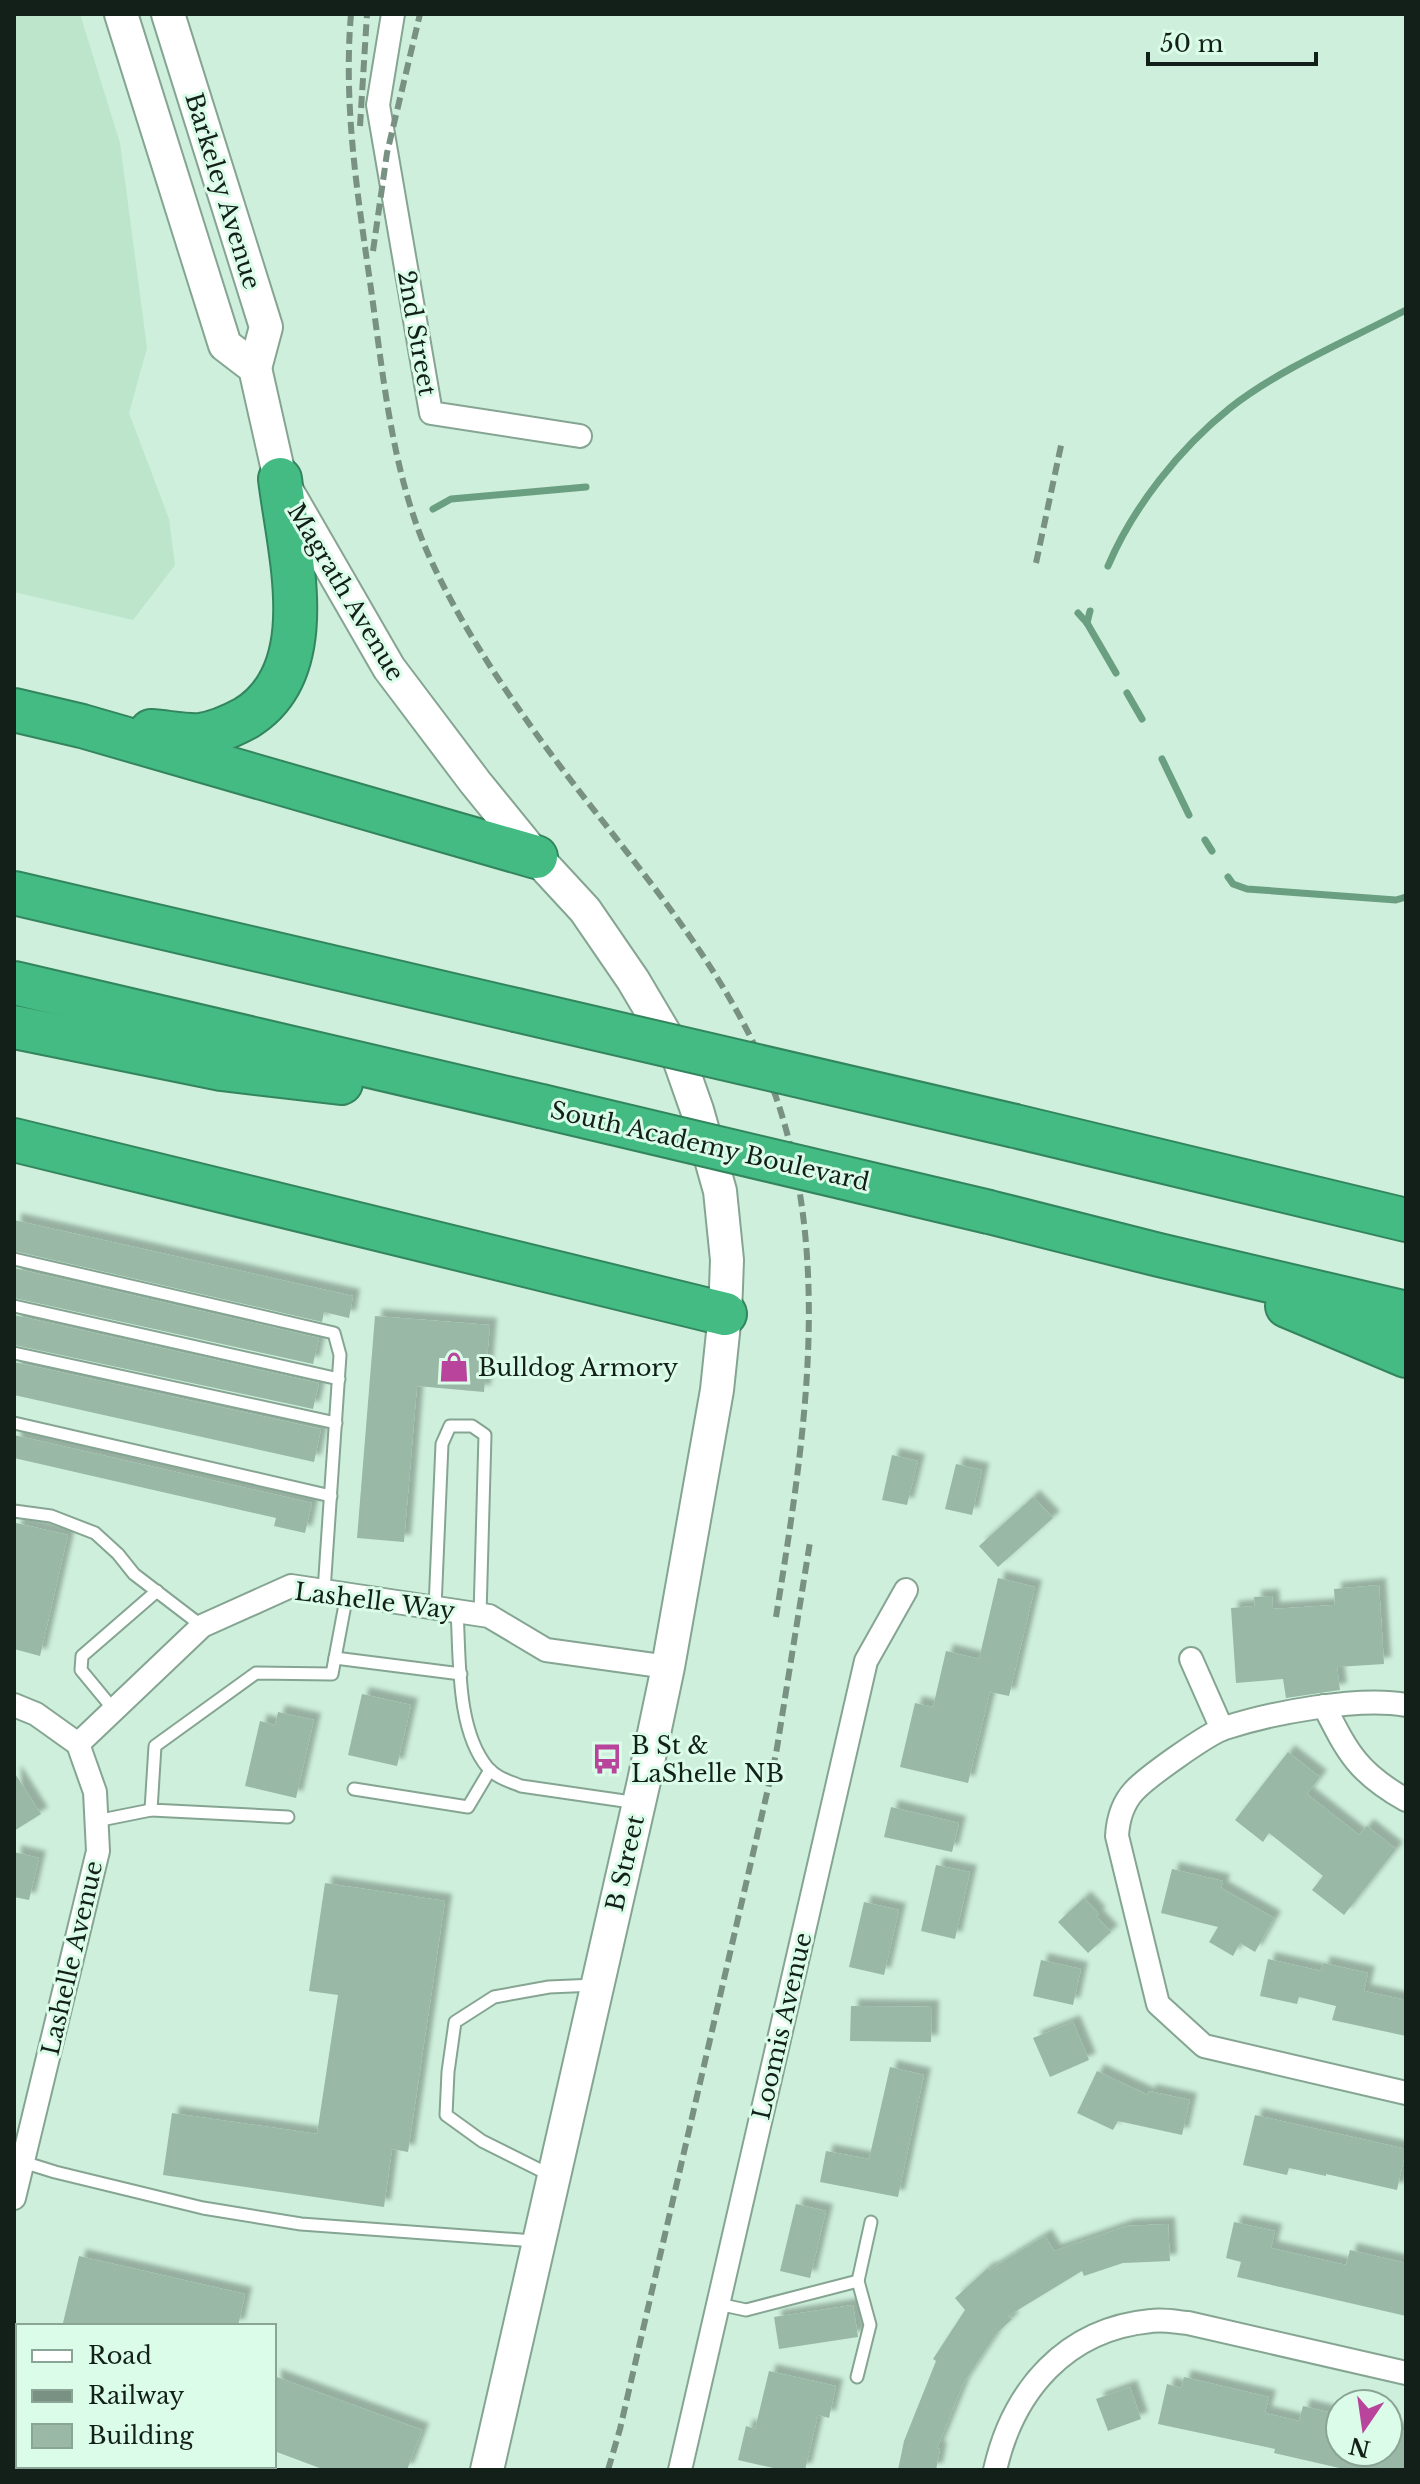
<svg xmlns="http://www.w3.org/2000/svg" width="1420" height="2484" font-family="'Libre Baskerville',serif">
<defs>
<filter id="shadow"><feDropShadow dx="7" dy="-7" stdDeviation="2" flood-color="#0004"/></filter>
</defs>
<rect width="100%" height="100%" fill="#cdefdb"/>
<path fill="#bde5cc" d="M14,14H80L120,143L147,348L129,413L169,519L175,565L133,620L14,592Z"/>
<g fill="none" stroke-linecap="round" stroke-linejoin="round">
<g stroke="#6b9f82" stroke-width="7">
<path d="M433,509L451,499L586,487"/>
<path d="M1108,566C1133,507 1180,448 1230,408C1281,368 1349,340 1406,310"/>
<path d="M1078,613L1087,623L1116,673"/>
<path d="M1087,623L1090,611"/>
<path d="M1127,693L1142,719"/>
<path d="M1162,759L1189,815"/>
<path d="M1205,840L1212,851"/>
<path d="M1228,877L1233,884L1247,889L1396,900L1406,897"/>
</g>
</g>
<g fill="#99b9a6" filter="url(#shadow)">
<path d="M14,1220L353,1296L349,1318L324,1312L322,1322L14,1251Z"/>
<path d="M14,1268L319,1338L313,1364L14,1298Z"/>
<path d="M14,1315L319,1383L313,1409L14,1345Z"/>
<path d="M375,1316L490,1325L484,1392L417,1386L404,1542L357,1538Z"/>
<path d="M14,1362L321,1429L314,1462L14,1395Z"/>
<path d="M14,1435L312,1503L305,1533L274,1526L276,1518L14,1458Z"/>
<path d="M892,1455L918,1461L907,1505L882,1500Z"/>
<path d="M956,1464L982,1470L972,1515L945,1509Z"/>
<path d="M1033,1497L1053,1518L998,1567L979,1546Z"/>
<path d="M16,1523L68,1535L40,1656L14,1649V1533Z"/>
<path d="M998,1578L1035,1587L1009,1696L990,1692L968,1783L900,1767L915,1703L933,1707L946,1651L979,1659Z"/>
<path d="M1379,1585L1384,1664L1337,1667L1340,1690L1286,1698L1283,1679L1236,1683L1231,1608L1255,1606L1254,1597L1272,1596L1273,1609L1335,1605L1334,1589Z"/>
<path d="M362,1694L411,1705L397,1766L348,1755Z"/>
<path d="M278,1712L314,1720L296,1798L245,1786L260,1721L275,1725Z"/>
<path d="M1288,1752L1320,1777L1307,1794L1359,1835L1367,1826L1396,1849L1344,1915L1312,1890L1323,1876L1269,1833L1263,1842L1235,1820Z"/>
<path d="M14,1772L41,1814L14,1831Z"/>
<path d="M891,1807L959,1823L952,1852L884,1837Z"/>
<path d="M14,1852L39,1858L29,1900L14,1897Z"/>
<path d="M936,1865L970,1872L955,1939L921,1931Z"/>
<path d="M1172,1869L1223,1881L1221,1888L1274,1918L1255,1952L1240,1943L1233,1956L1209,1942L1218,1927L1161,1913Z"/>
<path d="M325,1883L445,1901L408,2152L392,2149L384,2207L163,2175L172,2113L317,2134L338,1995L309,1991Z"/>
<path d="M1084,1898L1099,1914L1096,1916L1111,1932L1088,1953L1058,1922Z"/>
<path d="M864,1902L899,1910L884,1975L849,1967Z"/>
<path d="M1268,1959L1321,1971L1323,1963L1368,1973L1364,1991L1406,2000V2036L1332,2020L1336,2006L1299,1997L1297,2004L1260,1996Z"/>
<path d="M1041,1960L1081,1969L1073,2005L1033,1996Z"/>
<path d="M851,2006L932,2007L931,2042L850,2041Z"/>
<path d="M1073,2022L1089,2060L1050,2077L1033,2038Z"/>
<path d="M890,2067L924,2075L898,2197L820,2182L826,2151L869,2159Z"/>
<path d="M1097,2071L1148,2095L1149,2091L1190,2100L1182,2135L1118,2121L1113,2130L1077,2113Z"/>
<path d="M1255,2115L1406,2149L1397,2190L1326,2174V2176L1289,2168L1287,2175L1243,2165Z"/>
<path d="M796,2204L826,2211L810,2278L780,2271Z"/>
<path d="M1234,2222L1275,2231L1271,2248L1346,2265L1350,2250L1406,2263V2316L1237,2277L1241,2262L1226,2258Z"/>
<path d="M1168,2224L1170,2261L1123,2263L1084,2276L1082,2271L1008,2316L1012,2319L996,2334L963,2384L937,2448L940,2449L936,2470H898L904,2441L936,2361L933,2359L965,2310L955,2298L988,2268L989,2270L1045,2236L1054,2251L1127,2226Z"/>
<path d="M79,2256L245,2294L238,2326H75L63,2323Z"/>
<path d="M853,2305L858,2337L779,2349L774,2317Z"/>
<path d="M769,2371L836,2386L829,2418L818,2415L805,2470H782L738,2460L746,2426L755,2429Z"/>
<path d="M274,2376L422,2430L407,2470H325L274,2451Z"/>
<path d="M1184,2377L1269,2397L1265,2413L1299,2421L1303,2406L1340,2415V2452H1388V2427L1406,2432V2470H1348L1274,2453L1275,2449L1158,2424L1167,2384L1181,2388Z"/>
<path d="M1130,2387L1141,2419L1108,2431L1096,2399Z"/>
</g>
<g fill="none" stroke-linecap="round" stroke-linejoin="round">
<g stroke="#85a592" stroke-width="15">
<g id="lane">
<path d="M14,1259L334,1333L340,1355L324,1591"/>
<path d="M14,1306L339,1379"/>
<path d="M14,1353L336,1423"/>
<path d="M14,1423L331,1496"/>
<path d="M14,1511L51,1516L95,1533L118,1554L134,1574L202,1626"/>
<path d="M435,1608L442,1444L450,1426H472L485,1435L480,1615"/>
<path d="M457,1611C460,1658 456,1730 488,1768C497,1778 509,1781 521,1786L638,1803"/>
<path d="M335,1658L461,1674"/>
<path d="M114,1710L81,1670L82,1656L157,1591"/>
<path d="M354,1789L468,1807L490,1770"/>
<path d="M288,1817L151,1810L155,1746L256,1673L332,1674L347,1594"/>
<path d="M96,1821L151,1810"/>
<path d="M23,2162L55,2172L203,2208L301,2224L534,2241"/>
<path d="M550,2175L482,2141L446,2115L448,2072L455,2022L494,1997L549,1987L595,1985"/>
<path d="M858,2281L871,2222"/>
<path d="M718,2304L746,2310L858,2281L870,2325L857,2377"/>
<path d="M14,2405H18"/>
<path d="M199,2466L209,2470"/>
<path d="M185,2470L186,2466"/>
</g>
</g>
<g stroke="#85a592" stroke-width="26">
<g id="street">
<path d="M393,14L378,105L431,413L580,436"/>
<path d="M1191,1659L1222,1729"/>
<path d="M14,1705L36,1714L78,1744L95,1792L98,1851L14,2198"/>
<path d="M1406,1705C1359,1696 1271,1713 1225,1728C1207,1734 1147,1777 1134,1791C1122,1804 1118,1819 1117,1836L1158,2004L1204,2046L1406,2093"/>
<path d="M1324,1706C1348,1753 1358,1773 1406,1800"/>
<path d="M78,1744L202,1626L291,1586L489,1616L546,1650L668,1667"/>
<path d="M14,2468L22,2470"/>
<path d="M680,2470L866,1661L906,1590"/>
<path d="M995,2470C1013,2390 1066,2329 1151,2321C1163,2319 1176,2322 1188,2323L1406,2373"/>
</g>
</g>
<g stroke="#85a592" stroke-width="36">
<g id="secondary">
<path d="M121,14L225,345L255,368L280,479L389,668L475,782L536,857L585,910L633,980L678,1056L697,1110L720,1191L727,1260L725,1314L717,1390L668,1667L644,1781L487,2470"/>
<path d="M168,14L266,327L255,368"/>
</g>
</g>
<g stroke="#33855e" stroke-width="46">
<g id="highway">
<path d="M14,710L82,726L536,857"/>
<path d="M151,731C167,732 185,736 200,735C215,733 233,725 246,718C323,671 289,553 280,479"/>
<path d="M14,893L516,1010"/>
<path d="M14,983L541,1106"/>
<path d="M14,1027L221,1069L341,1083"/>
<path d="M1015,1126L1406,1220"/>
<path d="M14,1140L725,1314"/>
<path d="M989,1212L1159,1255L1406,1313"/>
<path d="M1287,1306L1406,1356"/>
</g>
</g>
<use href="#lane" stroke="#fff" stroke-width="11"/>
<use href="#street" stroke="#fff" stroke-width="22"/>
<use href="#secondary" stroke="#fff" stroke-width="32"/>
<use href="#highway" stroke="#44bb83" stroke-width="42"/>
<g stroke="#789182" stroke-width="6" stroke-dasharray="12 6" stroke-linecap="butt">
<path d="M351,14C343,107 358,197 371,289C383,374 391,462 423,542C448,602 486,662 523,715C609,840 729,957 778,1103C833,1269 803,1448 776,1617"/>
<path d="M360,126L367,14"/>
<path d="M373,251L387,153L420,14"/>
<path d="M1036,563L1062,441"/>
<path d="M608,2470L620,2429L776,1754L810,1542"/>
</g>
<g stroke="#33855e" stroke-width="46" stroke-linecap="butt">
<g id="highway-bridge">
<path d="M516,1010L1015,1126"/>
<path d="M541,1106L989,1212"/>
</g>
</g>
<use href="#highway-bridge" stroke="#44bb83" stroke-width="42"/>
</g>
<defs>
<g id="shop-bare" transform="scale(2.4)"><path d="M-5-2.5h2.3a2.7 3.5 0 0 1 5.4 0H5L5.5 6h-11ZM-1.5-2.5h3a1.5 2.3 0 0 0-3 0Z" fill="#b9449b" stroke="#dafce8" stroke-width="2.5" paint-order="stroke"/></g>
<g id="bus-bare" transform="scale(2.4)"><path d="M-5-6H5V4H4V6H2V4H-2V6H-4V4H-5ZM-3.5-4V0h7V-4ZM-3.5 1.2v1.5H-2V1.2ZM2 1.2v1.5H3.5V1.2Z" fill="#b9449b" stroke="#dafce8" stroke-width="2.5" paint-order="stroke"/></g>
</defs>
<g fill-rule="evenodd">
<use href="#shop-bare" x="454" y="1367"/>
<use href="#bus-bare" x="607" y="1759"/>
</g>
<g text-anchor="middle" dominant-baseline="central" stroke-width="6" stroke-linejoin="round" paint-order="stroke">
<g font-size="24" fill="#132019" stroke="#dafce8">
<text transform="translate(223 191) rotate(73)">Barkeley Avenue</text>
<text transform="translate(417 333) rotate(80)">2nd Street</text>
<text transform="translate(346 592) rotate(59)">Magrath Avenue</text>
<text transform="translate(710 1146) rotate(13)">South Academy Boulevard</text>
<text transform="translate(375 1601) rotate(7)">Lashelle Way</text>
<text transform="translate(625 1863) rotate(-77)">B Street</text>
<text transform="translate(72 1958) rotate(-77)">Lashelle Avenue</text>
<text transform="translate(782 2026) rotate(-77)">Loomis Avenue</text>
</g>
<g font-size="24" fill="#132019" stroke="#dafce8" text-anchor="start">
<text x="478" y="1367">Bulldog Armory</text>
<text x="631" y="1745">B St &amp;<tspan x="631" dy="28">LaShelle NB</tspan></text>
</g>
</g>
<rect width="1420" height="2484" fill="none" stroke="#132019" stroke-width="32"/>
<rect x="16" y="2324" width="260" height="144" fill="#dafce8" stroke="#8aa495" stroke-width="2"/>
<rect x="32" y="2350" width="40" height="12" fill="#ffffff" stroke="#8aa495" stroke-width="2"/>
<text x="88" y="2364" font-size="24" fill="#132019">Road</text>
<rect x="32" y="2390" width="40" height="12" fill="#789182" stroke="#8aa495" stroke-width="2"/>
<text x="88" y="2404" font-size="24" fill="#132019">Railway</text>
<rect x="32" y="2424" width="40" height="24" fill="#99b9a6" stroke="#8aa495" stroke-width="2"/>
<text x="88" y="2444" font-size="24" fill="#132019">Building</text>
<g transform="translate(1364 2428) rotate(193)"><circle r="38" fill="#dafce8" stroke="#8aa495" stroke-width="2"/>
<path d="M0-6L14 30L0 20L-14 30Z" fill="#b9449b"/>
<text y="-12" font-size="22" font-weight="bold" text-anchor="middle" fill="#132019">N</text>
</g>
<path d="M1148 52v12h168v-12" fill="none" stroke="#132019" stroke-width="4"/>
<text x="1160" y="52" font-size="24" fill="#132019" stroke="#dafce8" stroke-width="6" paint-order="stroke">50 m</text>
</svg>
